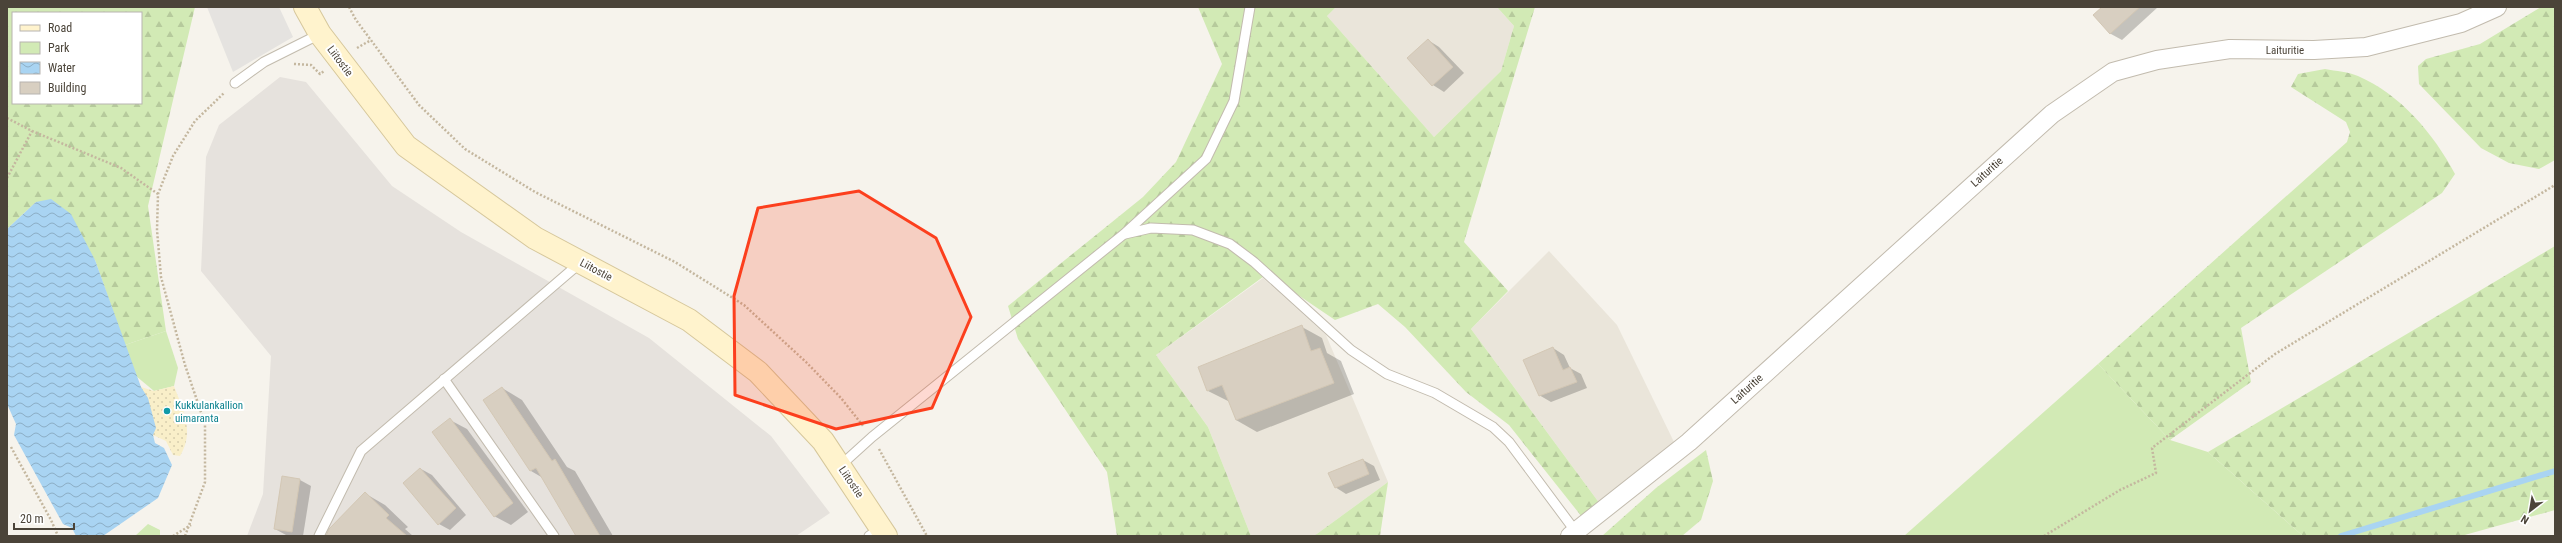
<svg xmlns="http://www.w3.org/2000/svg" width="2562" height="543" font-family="'Roboto Condensed',sans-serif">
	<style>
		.residential { fill: #eae5da }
		.industrial { fill: #e6e2dd }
		.green { fill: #d2eab5 }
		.forest { fill: url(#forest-firs); fill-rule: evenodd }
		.sand { fill: url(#sand-dots) }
		.parking { fill: #e5e3e0 }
		.water { fill: url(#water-waves) }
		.shadow { fill: #0003 }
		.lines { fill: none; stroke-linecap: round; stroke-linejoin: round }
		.stream { stroke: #a9d4f2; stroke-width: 6 }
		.building { fill: #d8cfc1; stroke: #d3c7b4 }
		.lane-casing { stroke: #c2bbae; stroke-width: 11 }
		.street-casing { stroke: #c2bbae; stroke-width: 20 }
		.secondary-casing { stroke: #d6c79b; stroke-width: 24 }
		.path { stroke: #c4b79f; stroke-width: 2.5; stroke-dasharray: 2 2; stroke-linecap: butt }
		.lane { stroke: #fff; stroke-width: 9 }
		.street { stroke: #fff; stroke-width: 18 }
		.secondary { stroke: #fff3cd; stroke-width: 22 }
		.marked { fill: #fc3f1d; fill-opacity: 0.2; stroke: #fc3f1d; stroke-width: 3; stroke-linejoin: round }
		.culture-dot { fill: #0f9aa8; stroke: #fff; stroke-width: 1.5 }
		.labels { text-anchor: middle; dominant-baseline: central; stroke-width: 4; stroke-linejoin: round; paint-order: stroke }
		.street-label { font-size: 11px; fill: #4b4439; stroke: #fff }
		.culture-label { font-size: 11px; fill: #0d838f; stroke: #fff; text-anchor: start }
	</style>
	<defs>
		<pattern id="forest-firs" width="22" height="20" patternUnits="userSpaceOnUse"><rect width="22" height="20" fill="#d2eab5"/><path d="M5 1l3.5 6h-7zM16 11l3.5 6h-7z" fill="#b6ca9c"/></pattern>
		<pattern id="sand-dots" width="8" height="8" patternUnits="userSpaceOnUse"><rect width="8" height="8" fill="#f9efc9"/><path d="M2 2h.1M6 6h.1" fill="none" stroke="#d7cead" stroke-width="1.8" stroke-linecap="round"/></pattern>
		<pattern id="water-waves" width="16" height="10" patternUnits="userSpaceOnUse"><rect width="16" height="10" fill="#a9d4f2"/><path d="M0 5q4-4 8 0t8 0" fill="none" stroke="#8caec5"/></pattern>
	</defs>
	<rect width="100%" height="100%" fill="#f6f3ec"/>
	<!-- residential -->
	<g class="residential">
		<path d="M1336,7H1497L1514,26L1501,71L1434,137L1327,16Z"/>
		<path d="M1549,251L1617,325L1675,444L1600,504L1471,329Z"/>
		<path d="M1263,278L1326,335L1388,482L1314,536H1251L1208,427L1156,355Z"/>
	</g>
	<!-- industrial -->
	<path class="industrial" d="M280,77L306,82L392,186L461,232L649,338L771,436L830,513L796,536H247L263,494L271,356L201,271L206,157L219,125Z"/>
	<!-- green -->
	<g class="green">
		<path d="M166,331L178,368L174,386L154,391L136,376L125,345Z"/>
		<path d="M2098,364L2170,440L2208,452L2303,536H1904Z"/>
		<path d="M148,524L160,530V536H135Z"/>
	</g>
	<!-- forest -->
	<g class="forest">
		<path d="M7,7H195L148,206L166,331L125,345L95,260L36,202L7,229ZM13,13H141V103H13Z"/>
		<path d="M1198,7H1336L1327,16L1434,137L1501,71L1514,26L1497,7H1535L1464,242L1508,291L1471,329L1600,504L1582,517L1509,425L1466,392L1405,327L1378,304L1335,320L1267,274L1156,355L1208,427L1251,536H1117L1107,472L1018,339L1008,306L1143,197L1176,162L1222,64Z"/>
		<path d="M2541,7H2555V160L2539,169L2509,163L2481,148L2419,84L2418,66L2426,59L2480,44Z"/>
		<path d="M2325,69C2336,71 2349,72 2358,76C2400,94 2434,134 2455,174L2442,193L2241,328L2251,382L2170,440L2098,364L2347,142L2350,132L2346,122L2291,87L2298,74Z"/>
		<path d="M2555,246V510L2461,536H2303L2208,452Z"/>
		<path d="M1706,450L1713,481L1701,520L1682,536H1602L1656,488Z"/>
		<path d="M1388,482L1380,536H1314Z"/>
	</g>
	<!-- sand -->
	<path class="sand" d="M174,386C183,410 195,432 180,456L173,455L166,441L153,435L141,387L154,391Z"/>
	<!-- parking -->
	<path class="parking" d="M207,7H279L293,37L233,72Z"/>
	<!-- water -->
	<path class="water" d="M51,199L71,214L95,260L141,387L148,398L156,428L153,435L155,443L164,448L172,465L158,498L103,536H76L72,528L63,524L14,435L16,424L7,404V229L36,202Z"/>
	<!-- shadow -->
	<g class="shadow">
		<path d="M2103,7H2158L2122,40L2111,34L2094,15Z"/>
		<path d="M1428,40L1439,47L1464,73L1444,92L1433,85Z"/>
		<path d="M1302,327L1322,338L1327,353L1341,361L1354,394L1257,432L1236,420L1230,402L1208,391Z"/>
		<path d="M1553,348L1564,355L1570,368L1581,374L1587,388L1551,402L1539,395Z"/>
		<path d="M502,388L522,400L567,467L575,471L613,536H577L543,478L531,471L484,400Z"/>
		<path d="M450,420L467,429L528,512L511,525L494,516Z"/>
		<path d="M1363,460L1374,466L1380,480L1346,494L1335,487Z"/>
		<path d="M421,469L432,475L466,515L450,530L439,524Z"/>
		<path d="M300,480L311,486L303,536L286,535L275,529Z"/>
		<path d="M366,494L385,505L408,527L405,529L413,536H334Z"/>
	</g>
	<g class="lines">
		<!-- stream -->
		<path class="stream" d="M2341,536L2555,471"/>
	</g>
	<!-- building -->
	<g class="building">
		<path d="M2102,7H2140L2110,34L2093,15Z"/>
		<path d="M1428,39L1453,67L1432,86L1407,58Z"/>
		<path d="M1302,325L1311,351L1320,348L1334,383L1236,420L1222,385L1207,391L1198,367Z"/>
		<path d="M1553,347L1563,370L1570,367L1577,382L1539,396L1523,360Z"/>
		<path d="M502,387L552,461L555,459L600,536H576L536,468L530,471L483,400Z"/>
		<path d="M450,418L513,503L494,517L432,432Z"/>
		<path d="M1363,459L1369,474L1335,488L1328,473Z"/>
		<path d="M420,468L456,508L438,525L403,483Z"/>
		<path d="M282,476L300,479L292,532L274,529Z"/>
		<path d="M365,492L389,515L386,518L407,536H326L329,529Z"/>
	</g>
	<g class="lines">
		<defs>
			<g id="lane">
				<path d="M235,83L264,62L320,34"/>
				<path d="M1125,234L1151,228L1193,230L1230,244L1254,262L1351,350L1387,374L1435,393L1493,427L1509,442L1576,532"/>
				<path d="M444,379L554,536"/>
				<path d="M840,466L872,437L1124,234L1206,159L1234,101L1250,7"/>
				<path d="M319,536L361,451L580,263"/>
				<path d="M869,536L881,528"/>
			</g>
			<path id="street" d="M1570,536L1689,442L2052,114L2113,72L2157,60L2230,49L2314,50L2366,47L2461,23L2497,7"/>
			<path id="secondary" d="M305,7L320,34L406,146L535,238L689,320L758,372L823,441L886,536"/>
		</defs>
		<!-- lane casing -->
		<use href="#lane" class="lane-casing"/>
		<!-- street casing -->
		<use href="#street" class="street-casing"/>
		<!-- secondary casing -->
		<use href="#secondary" class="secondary-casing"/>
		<!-- path -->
		<g class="path">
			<path d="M349,7L356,20L419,105L465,149L535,192L675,262L744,305L806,362L841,398L864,427"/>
			<path d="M357,48L371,40"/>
			<path d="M294,64L311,65L320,74L324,71"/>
			<path d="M7,118L32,131L121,168L158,194"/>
			<path d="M7,178L32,131"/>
			<path d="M11,447L51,520L58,536"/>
			<path d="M879,449L927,536"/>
			<path d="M173,536L191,525"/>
			<path d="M185,536L205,482V424L185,365L161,277L157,230L158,194L173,156L195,121L224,93"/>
			<path d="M2044,536L2120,490L2156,473L2152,448L2275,354L2555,185"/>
		</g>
		<!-- lane -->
		<use href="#lane" class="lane"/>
		<!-- street -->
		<use href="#street" class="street"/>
		<!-- secondary -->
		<use href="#secondary" class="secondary"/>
	</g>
	<!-- marked area -->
	<path class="marked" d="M859,191L936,238L971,317L932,408L836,429L735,395L734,296L758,208Z"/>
	<!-- markers -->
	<circle class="culture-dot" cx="167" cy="411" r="4"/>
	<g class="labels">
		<!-- street labels -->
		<g class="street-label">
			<text x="2285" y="50">Laituritie</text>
			<text transform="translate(340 61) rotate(53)">Liitostie</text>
			<text transform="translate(1987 172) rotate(-42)">Laituritie</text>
			<text transform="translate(596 270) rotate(28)">Liitostie</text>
			<text transform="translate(1747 389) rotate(-42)">Laituritie</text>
			<text transform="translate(851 482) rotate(56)">Liitostie</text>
		</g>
		<!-- culture labels -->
		<g class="culture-label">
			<text x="175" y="405">Kukkulankallion<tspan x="175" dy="13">uimaranta</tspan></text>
		</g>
	</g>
	<!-- border -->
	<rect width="2562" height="543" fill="none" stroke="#4b4439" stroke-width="16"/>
	<!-- legend -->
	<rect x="12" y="12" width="130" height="92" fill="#ffffff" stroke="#b7b4b0"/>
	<rect x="20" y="25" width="20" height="6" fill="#fff3cd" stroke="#b7b4b0"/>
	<text x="48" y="32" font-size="12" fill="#4b4439">Road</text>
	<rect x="20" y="42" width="20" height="12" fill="#d2eab5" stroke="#b7b4b0"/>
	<text x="48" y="52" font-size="12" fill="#4b4439">Park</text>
	<rect x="20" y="62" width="20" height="12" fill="url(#water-waves)" stroke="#b7b4b0"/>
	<text x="48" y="72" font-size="12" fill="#4b4439">Water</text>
	<rect x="20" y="82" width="20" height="12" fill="#d8cfc1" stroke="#b7b4b0"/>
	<text x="48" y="92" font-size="12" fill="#4b4439">Building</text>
	<!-- north arrow -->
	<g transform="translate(2530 511) rotate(211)" stroke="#ffffff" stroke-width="3" paint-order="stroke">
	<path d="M0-3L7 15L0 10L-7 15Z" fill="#4b4439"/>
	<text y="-6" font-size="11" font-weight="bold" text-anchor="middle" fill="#4b4439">N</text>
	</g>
	<!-- scale -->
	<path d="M14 523v6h60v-6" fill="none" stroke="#4b4439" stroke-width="2"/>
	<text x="20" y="523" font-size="12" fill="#4b4439" stroke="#ffffff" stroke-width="3" paint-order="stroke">20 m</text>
</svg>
